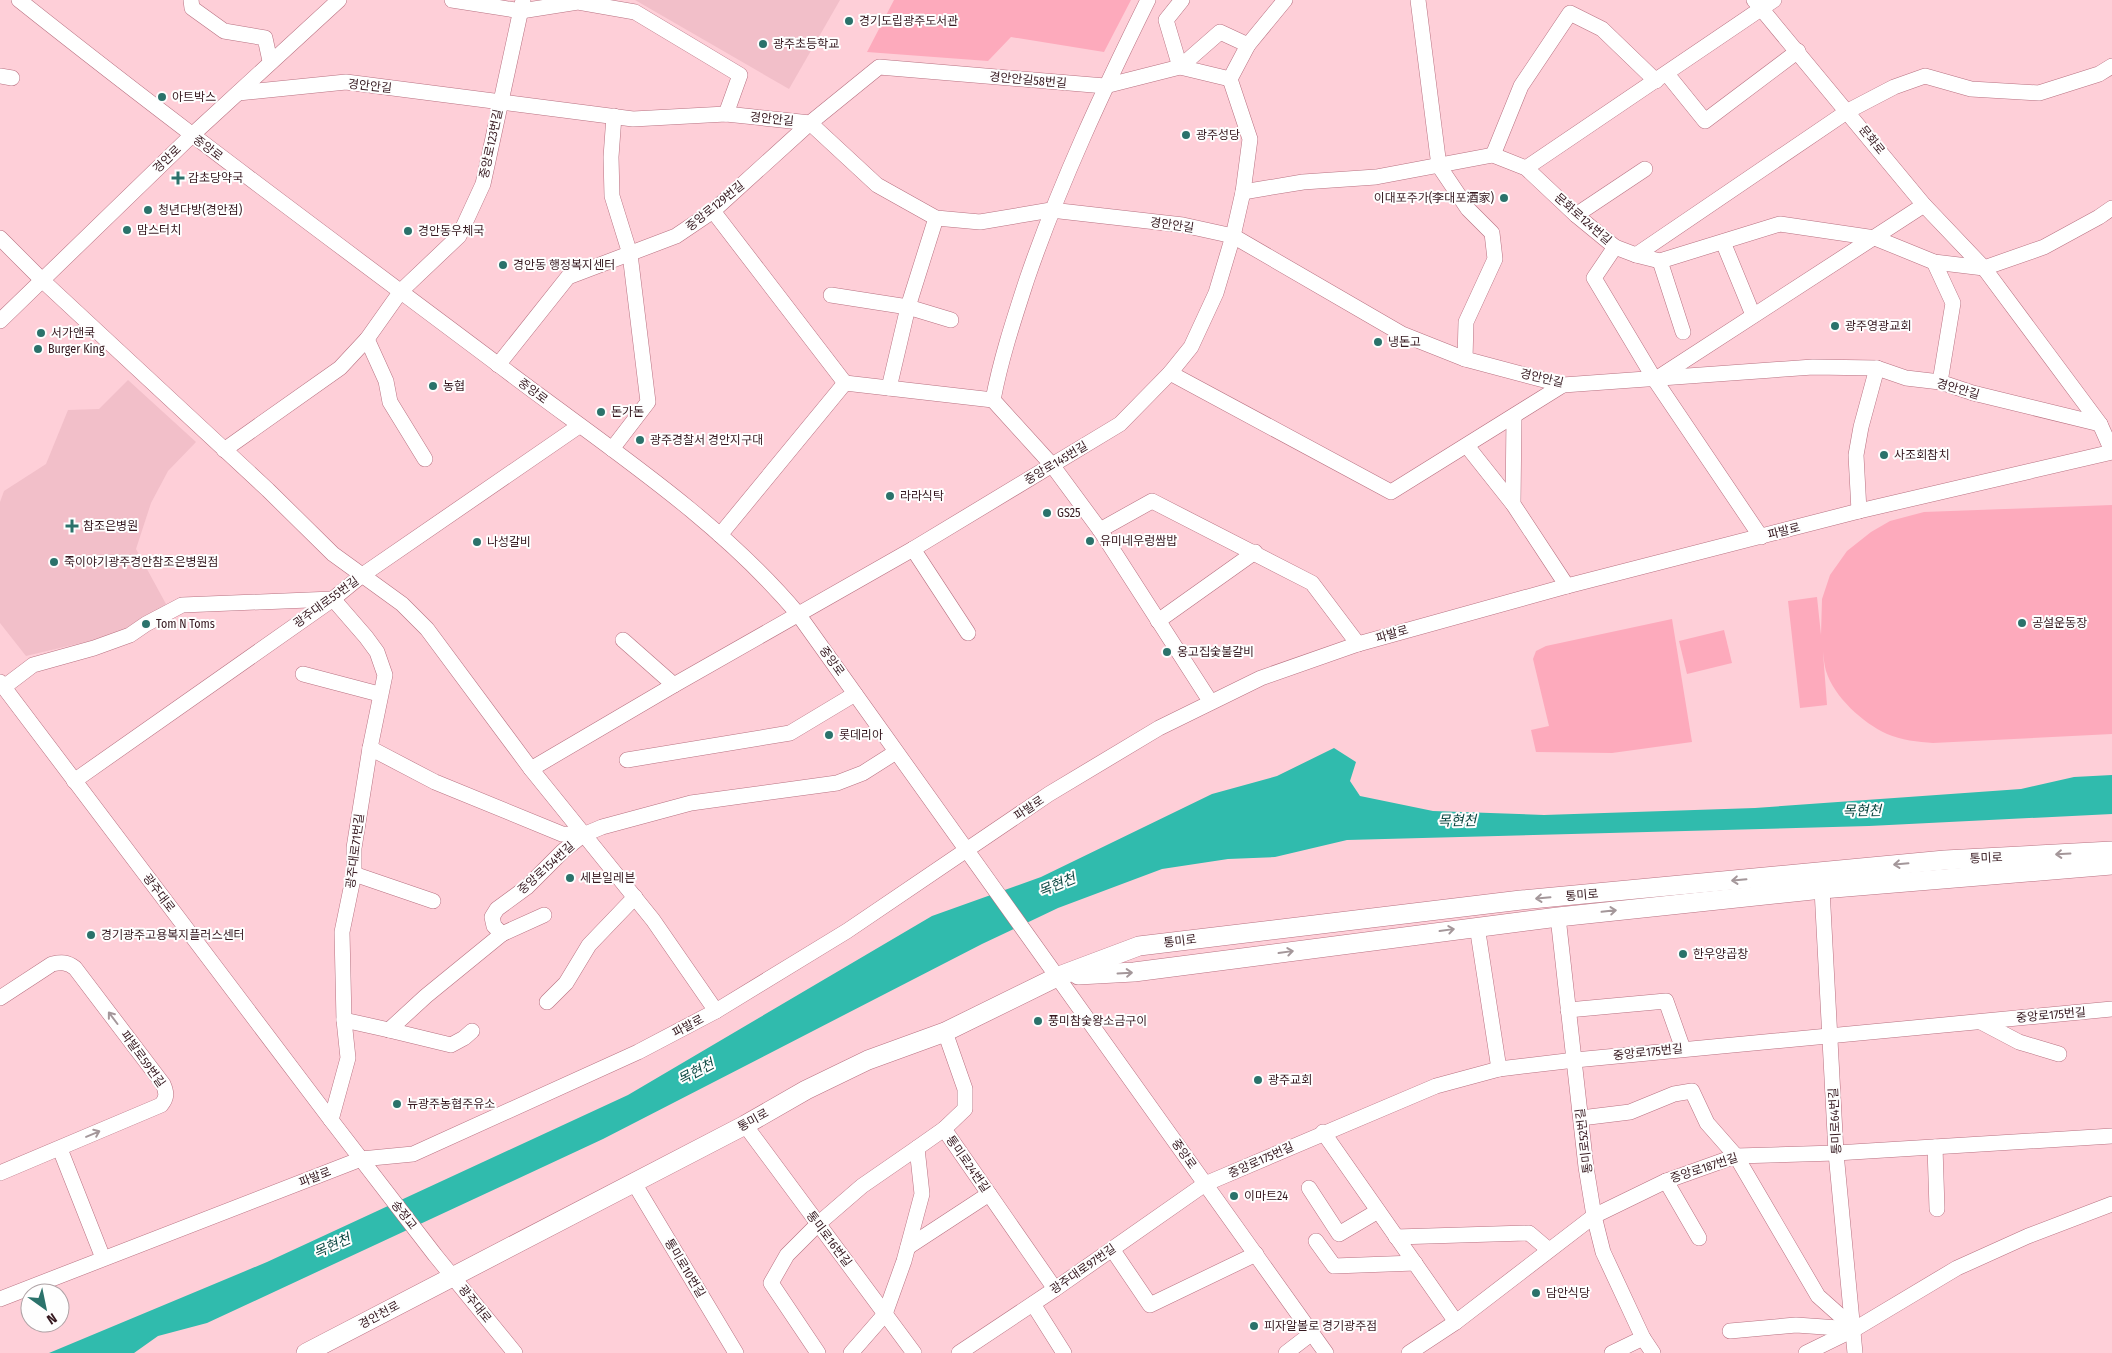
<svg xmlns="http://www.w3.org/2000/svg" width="2112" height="1353" font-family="'Fira Sans Condensed','Noto Sans KR',sans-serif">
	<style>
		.built { fill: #f2bfc9 }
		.green { fill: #fdaabc }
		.water { fill: #30bbad }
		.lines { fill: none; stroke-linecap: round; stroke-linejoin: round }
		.minor-casing { stroke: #b87181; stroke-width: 16 }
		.major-casing { stroke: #b87181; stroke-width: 20 }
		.minor { stroke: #fff; stroke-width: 15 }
		.major { stroke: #fff; stroke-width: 19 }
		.oneway { stroke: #a4979a }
		.poi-dot { fill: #2b726b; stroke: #fefefe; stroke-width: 2 }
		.labels { text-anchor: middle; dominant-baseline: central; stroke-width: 4; stroke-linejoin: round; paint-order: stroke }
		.poi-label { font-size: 12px; fill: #35181f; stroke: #fefefe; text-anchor: start }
		.street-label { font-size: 12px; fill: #35181f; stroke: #fefefe }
		.water-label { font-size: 14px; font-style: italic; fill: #0a4640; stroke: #fefefe }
	</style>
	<rect width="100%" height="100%" fill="#fecfd8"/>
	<!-- built -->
	<g class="built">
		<path d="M635,0H840L789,89Z"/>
		<path d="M128,380L196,442L168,471L151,503L136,549L166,604L146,624L128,632L26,656L0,623V502L4,491L46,464L68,410L99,409Z"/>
	</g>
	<!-- green -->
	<g class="green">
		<path d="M894,0H1131L1104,52L1011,37L988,61L867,52Z"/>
		<path d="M2112,505V734L1933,743C1918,742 1901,740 1887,734C1863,723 1834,697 1826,671C1824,665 1824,658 1823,652L1827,705L1800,708L1788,601L1817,597L1821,635L1822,599L1830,575L1847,551L1871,532L1890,521L1924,512Z"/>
		<path d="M1672,619L1692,742L1612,753L1536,752L1531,730L1549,726L1533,659L1536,651L1546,646Z"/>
		<path d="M1724,630L1732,663L1687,674L1679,641Z"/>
	</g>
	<!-- water -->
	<path class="water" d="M1334,748L1356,762L1350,781L1360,796L1433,811L1544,815L1755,808L2021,789L2074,777L2112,775V814L1869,826L1347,840L1275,857L1228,859L1162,869L1058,908L982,944L603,1139L207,1323L158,1336L134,1353H49L267,1262L628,1095L932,916L1041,877L1212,794L1277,776Z"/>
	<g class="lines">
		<defs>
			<g id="minor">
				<path d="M19,0C181,129 347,251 512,375C610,449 718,519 798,614L1326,1353"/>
				<path d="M191,0L192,8L224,31L265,38L270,61"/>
				<path d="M452,0L521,11L578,2L635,12L740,75L726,114"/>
				<path d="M1148,0C1103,91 1060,183 1027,279C1014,319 1001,358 993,400L1052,465L1100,530L1210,701"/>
				<path d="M1182,0L1166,20L1180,67L1230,79"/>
				<path d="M1418,0L1439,166L1468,209L1492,233L1495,259L1466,322L1465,359"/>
				<path d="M1754,0L1924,205L1984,268L2100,424L2112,451"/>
				<path d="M1667,74L1705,121L1798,51"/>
				<path d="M0,76L12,78"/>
				<path d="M238,93L346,82L633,119L726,114L810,123L877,185L936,218L980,222L1051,210L1183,225L1233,236L1402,334L1465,359L1563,385L1813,367L1877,368L1906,378L1940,382L1973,393L2100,424"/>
				<path d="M1493,155L1521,86L1570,13L1602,29L1656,81"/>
				<path d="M1526,168L1774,0"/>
				<path d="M1243,192L1303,182L1376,177L1493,155L1526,168L1576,215L1615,247L1636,255L1660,261L1780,224L1875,238L1934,262L1984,268L2044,247L2099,217L2112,208"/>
				<path d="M713,211L845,383"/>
				<path d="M1576,215L1645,169"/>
				<path d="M0,238L43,281L268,490L333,554L402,604L427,629L531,769L653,920L716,1011"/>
				<path d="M1723,242L1753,315"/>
				<path d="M1615,247L1594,278L1655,380L1761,537"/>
				<path d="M1636,255L1848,111L1894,87L1925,76L1971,89L2039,93L2099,74L2112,66"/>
				<path d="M1660,261L1683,332"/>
				<path d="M1934,262L1953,303L1940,382"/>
				<path d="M831,295L908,307L951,320"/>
				<path d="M0,321L191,136L339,0"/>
				<path d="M367,339L386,381L390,402L425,459"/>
				<path d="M498,365L568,277L676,236L713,211L810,123L879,67L1105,86L1180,67L1220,32L1248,45"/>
				<path d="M1170,373L1391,492L1563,385"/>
				<path d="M1659,377L1924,205"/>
				<path d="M889,388L908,307L936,218"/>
				<path d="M1514,416L1513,504L1567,586"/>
				<path d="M1467,446L1513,504"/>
				<path d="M612,449L648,402L630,254L612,196L611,157L614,116"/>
				<path d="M224,450L340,368L367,339L401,291L459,236L483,184L523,0"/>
				<path d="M1859,511L1856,455L1861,427L1877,368"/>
				<path d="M1100,530L1152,501L1312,583L1358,644"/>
				<path d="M720,535L845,383L993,400"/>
				<path d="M913,549L968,633"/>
				<path d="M1158,621L1255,552"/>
				<path d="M623,640L674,685"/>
				<path d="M303,674L379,694"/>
				<path d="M0,682L331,1120L435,1255L515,1353"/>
				<path d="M4,687L33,665L94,648L130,635L146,624L182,605L333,599L366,637L377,652L385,675L370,748L354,848V874L342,932L344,1020L348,1058L331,1120"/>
				<path d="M370,748L435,782L562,834L583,835"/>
				<path d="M627,760L790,733L855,694"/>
				<path d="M531,769L674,685L913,549L1120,424L1170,373L1191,347L1216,293L1233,236L1243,192L1250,139L1230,79L1248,45L1285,0"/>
				<path d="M74,781L333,599L361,576L579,426"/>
				<path d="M354,874L433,901"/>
				<path d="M1822,889L1836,1153L1855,1353"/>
				<path d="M1558,917L1586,1167L1594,1216L1603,1252L1643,1338L1653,1353"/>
				<path d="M1477,926L1499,1069"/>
				<path d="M502,934L544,915"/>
				<path d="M0,998L52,964C62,962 67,962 75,968L163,1084C167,1093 167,1098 161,1105L0,1173"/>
				<path d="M547,1002L566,983L589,945L635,897"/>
				<path d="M1568,1010L1666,1001L1683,1049"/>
				<path d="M344,1020L389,1030L426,996L502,934L494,926L492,917L497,909L527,887L563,851L583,835L602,827L691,803L837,783L863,773L896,752"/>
				<path d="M1981,1022L2019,1042L2059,1054"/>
				<path d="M389,1030L451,1045L464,1038L472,1031"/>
				<path d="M945,1032L965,1089V1109L944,1129L1055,1289"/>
				<path d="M1581,1118L1630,1112L1674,1094L1692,1091L1707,1123L1736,1156L1818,1296L1855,1329"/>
				<path d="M745,1125L914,1353"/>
				<path d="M1323,1132L1456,1322"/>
				<path d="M1935,1147L1937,1209"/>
				<path d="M60,1149L103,1258"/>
				<path d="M1666,1181L1699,1238"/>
				<path d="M634,1183L736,1353"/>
				<path d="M1309,1188L1339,1234L1378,1211"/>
				<path d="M1396,1237L1529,1233L1549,1250"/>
				<path d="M1316,1241L1334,1266L1415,1263"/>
				<path d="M908,1247L989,1194"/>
				<path d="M1112,1249L1150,1305L1256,1254"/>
				<path d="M0,1299L361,1159L413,1154L638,1052L716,1011L847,931L1049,794L1159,728L1261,678L1358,644L1567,586L1859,511L2112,452"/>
				<path d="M1033,1304L1064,1353"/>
				<path d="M1730,1331L1796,1325L1853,1329"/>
				<path d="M818,1353L771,1283L787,1255L818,1224L862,1186L917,1148"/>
				<path d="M851,1353L885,1314L904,1261L922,1194L917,1148L944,1129"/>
				<path d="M959,1353L1055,1289L1205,1184L1436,1086L1499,1069L1575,1060L2112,1009"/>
				<path d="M1286,1353L1312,1333"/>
				<path d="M1409,1353L1456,1322L1594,1216L1666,1181L1736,1156L1836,1153L2112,1136"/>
				<path d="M1612,1353L1643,1338"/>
				<path d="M1806,1353L1855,1329L1957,1268L2028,1236L2112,1204"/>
			</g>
			<g id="major">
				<path d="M1078,975L1134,972L1558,917L1822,889L2112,865"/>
				<path d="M306,1353L745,1125L806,1090L868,1060L945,1032L1059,976L1139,946L1521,900L1945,860L2112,851"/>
			</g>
		</defs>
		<!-- minor casing -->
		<use href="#minor" class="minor-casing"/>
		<!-- major casing -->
		<use href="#major" class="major-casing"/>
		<!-- minor -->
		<use href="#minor" class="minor"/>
		<!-- major -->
		<use href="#major" class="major"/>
	</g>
	<!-- one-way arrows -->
	<defs><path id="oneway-shaft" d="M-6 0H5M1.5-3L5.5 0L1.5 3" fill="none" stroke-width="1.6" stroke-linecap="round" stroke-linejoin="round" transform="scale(1.25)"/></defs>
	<g class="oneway">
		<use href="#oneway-shaft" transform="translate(2063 854) rotate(177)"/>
		<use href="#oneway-shaft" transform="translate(1901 864) rotate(175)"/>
		<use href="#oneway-shaft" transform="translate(1739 880) rotate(175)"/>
		<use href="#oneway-shaft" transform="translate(1543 898) rotate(175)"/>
		<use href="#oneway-shaft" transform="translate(1609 911) rotate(-6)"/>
		<use href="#oneway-shaft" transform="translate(1447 930) rotate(-8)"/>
		<use href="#oneway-shaft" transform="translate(1286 952) rotate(-8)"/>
		<use href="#oneway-shaft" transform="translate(1125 973) rotate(-3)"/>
		<use href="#oneway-shaft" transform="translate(113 1018) rotate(-127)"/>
		<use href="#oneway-shaft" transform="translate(93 1134) rotate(-23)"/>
	</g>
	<!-- markers -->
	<g class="poi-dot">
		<circle cx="849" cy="21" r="5"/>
		<circle cx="763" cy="44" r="5"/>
		<circle cx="162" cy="97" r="5"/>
		<circle cx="1186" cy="135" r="5"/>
		<path d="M175.5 170.5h5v5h5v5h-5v5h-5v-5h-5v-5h5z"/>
		<circle cx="1504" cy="198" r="5"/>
		<circle cx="148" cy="210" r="5"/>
		<circle cx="127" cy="230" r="5"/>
		<circle cx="408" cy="231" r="5"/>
		<circle cx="503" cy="265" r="5"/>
		<circle cx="1835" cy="326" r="5"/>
		<circle cx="41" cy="333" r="5"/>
		<circle cx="1378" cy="342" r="5"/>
		<circle cx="38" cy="349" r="5"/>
		<circle cx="433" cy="386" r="5"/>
		<circle cx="601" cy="412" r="5"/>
		<circle cx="640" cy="440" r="5"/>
		<circle cx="1884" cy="455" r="5"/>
		<circle cx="890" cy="496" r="5"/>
		<circle cx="1047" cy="513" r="5"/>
		<path d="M69.5 518.5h5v5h5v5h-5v5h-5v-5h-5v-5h5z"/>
		<circle cx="1090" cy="541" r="5"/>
		<circle cx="477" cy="542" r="5"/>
		<circle cx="54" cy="562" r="5"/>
		<circle cx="2022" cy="623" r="5"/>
		<circle cx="146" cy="624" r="5"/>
		<circle cx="1167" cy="652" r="5"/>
		<circle cx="829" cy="735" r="5"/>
		<circle cx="570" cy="878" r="5"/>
		<circle cx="91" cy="935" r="5"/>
		<circle cx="1683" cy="954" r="5"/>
		<circle cx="1038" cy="1021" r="5"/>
		<circle cx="1258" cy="1080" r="5"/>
		<circle cx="397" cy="1104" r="5"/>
		<circle cx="1234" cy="1196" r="5"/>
		<circle cx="1536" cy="1293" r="5"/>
		<circle cx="1254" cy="1326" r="5"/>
	</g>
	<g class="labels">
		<!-- poi labels -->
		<g class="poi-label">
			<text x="859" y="21">경기도립광주도서관</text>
			<text x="773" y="44">광주초등학교</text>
			<text x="172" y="97">아트박스</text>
			<text x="1196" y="135">광주성당</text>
			<text x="188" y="178">감초당약국</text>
			<text x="1494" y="198" text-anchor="end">이대포주가(李대포酒家)</text>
			<text x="158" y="210">청년다방(경안점)</text>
			<text x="137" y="230">맘스터치</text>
			<text x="418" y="231">경안동우체국</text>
			<text x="513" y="265">경안동 행정복지센터</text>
			<text x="1845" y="326">광주영광교회</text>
			<text x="51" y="333">서가앤쿡</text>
			<text x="1388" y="342">냉돈고</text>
			<text x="48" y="349">Burger King</text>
			<text x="443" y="386">농협</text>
			<text x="611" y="412">돈가돈</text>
			<text x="650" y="440">광주경찰서 경안지구대</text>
			<text x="1894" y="455">사조회참치</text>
			<text x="900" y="496">라라식탁</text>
			<text x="1057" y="513">GS25</text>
			<text x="83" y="526">참조은병원</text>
			<text x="1100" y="541">유미네우렁쌈밥</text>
			<text x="487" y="542">나성갈비</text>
			<text x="64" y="562">죽이야기광주경안참조은병원점</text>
			<text x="2032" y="623">공설운동장</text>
			<text x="156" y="624">Tom N Toms</text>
			<text x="1177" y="652">옹고집숯불갈비</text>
			<text x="839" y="735">롯데리아</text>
			<text x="580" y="878">세븐일레븐</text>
			<text x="101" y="935">경기광주고용복지플러스센터</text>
			<text x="1693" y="954">한우양곱창</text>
			<text x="1048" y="1021">풍미참숯왕소금구이</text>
			<text x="1268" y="1080">광주교회</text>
			<text x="407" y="1104">뉴광주농협주유소</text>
			<text x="1244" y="1196">이마트24</text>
			<text x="1546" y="1293">담안식당</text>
			<text x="1264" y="1326">피자알볼로 경기광주점</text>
		</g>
		<!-- street labels -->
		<g class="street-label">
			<text transform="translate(1028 80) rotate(5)">경안안길58번길</text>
			<text transform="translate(370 86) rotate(6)">경안안길</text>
			<text transform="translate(772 119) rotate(6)">경안안길</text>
			<text transform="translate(1872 140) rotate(51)">문화로</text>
			<text transform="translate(491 144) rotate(-78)">중앙로123번길</text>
			<text transform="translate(208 148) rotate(37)">중앙로</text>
			<text transform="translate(167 159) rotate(-44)">경안로</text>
			<text transform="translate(715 206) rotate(-39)">중앙로129번길</text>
			<text transform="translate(1583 219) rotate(41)">문화로124번길</text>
			<text transform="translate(1172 225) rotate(8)">경안안길</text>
			<text transform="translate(1542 378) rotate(13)">경안안길</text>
			<text transform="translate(1958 389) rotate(16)">경안안길</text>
			<text transform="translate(533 391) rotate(37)">중앙로</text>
			<text transform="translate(1056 463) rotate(-31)">중앙로145번길</text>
			<text transform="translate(1784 531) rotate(-14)">파발로</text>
			<text transform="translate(326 602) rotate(-36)">광주대로55번길</text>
			<text transform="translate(1392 634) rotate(-16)">파발로</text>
			<text transform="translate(832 661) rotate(54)">중앙로</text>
			<text transform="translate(1029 808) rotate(-34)">파발로</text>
			<text transform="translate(355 851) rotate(-83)">광주대로71번길</text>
			<text transform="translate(1986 858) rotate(-3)">통미로</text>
			<text transform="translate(546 868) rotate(-42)">중앙로154번길</text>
			<text transform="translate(159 893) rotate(53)">광주대로</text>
			<text transform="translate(1582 895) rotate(-5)">통미로</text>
			<text transform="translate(1180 941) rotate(-7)">통미로</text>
			<text transform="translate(2051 1015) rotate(-5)">중앙로175번길</text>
			<text transform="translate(688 1026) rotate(-28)">파발로</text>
			<text transform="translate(1648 1052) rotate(-6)">중앙로175번길</text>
			<text transform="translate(143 1059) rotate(54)">파발로59번길</text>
			<text transform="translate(753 1120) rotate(-29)">통미로</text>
			<text transform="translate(1835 1121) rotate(-93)">통미로64번길</text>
			<text transform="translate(1584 1141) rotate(-97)">통미로52번길</text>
			<text transform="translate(1184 1154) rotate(55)">중앙로</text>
			<text transform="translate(1261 1160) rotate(-24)">중앙로175번길</text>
			<text transform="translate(968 1164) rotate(55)">통미로24번길</text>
			<text transform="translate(1704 1168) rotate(-18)">중앙로187번길</text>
			<text transform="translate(315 1177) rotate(-21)">파발로</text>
			<text transform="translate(404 1215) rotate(52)">송정교</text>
			<text transform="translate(829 1239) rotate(53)">통미로16번길</text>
			<text transform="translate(685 1268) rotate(59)">통미로10번길</text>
			<text transform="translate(1083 1269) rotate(-35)">광주대로97번길</text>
			<text transform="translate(475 1304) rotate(51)">광주대로</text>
			<text transform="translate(379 1315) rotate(-28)">경안천로</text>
		</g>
		<!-- water labels -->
		<g class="water-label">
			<text transform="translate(1862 811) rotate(-1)">목현천</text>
			<text transform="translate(1457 821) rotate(-1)">목현천</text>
			<text transform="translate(1057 885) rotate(-22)">목현천</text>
			<text transform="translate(696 1072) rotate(-28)">목현천</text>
			<text transform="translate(332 1246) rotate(-24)">목현천</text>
		</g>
	</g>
	<!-- north arrow -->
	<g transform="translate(45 1308) rotate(147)"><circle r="24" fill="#fefefe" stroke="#aea2a5"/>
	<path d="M0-4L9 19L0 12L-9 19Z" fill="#2b726b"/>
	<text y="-8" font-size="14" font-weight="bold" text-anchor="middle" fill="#35181f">N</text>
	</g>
</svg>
